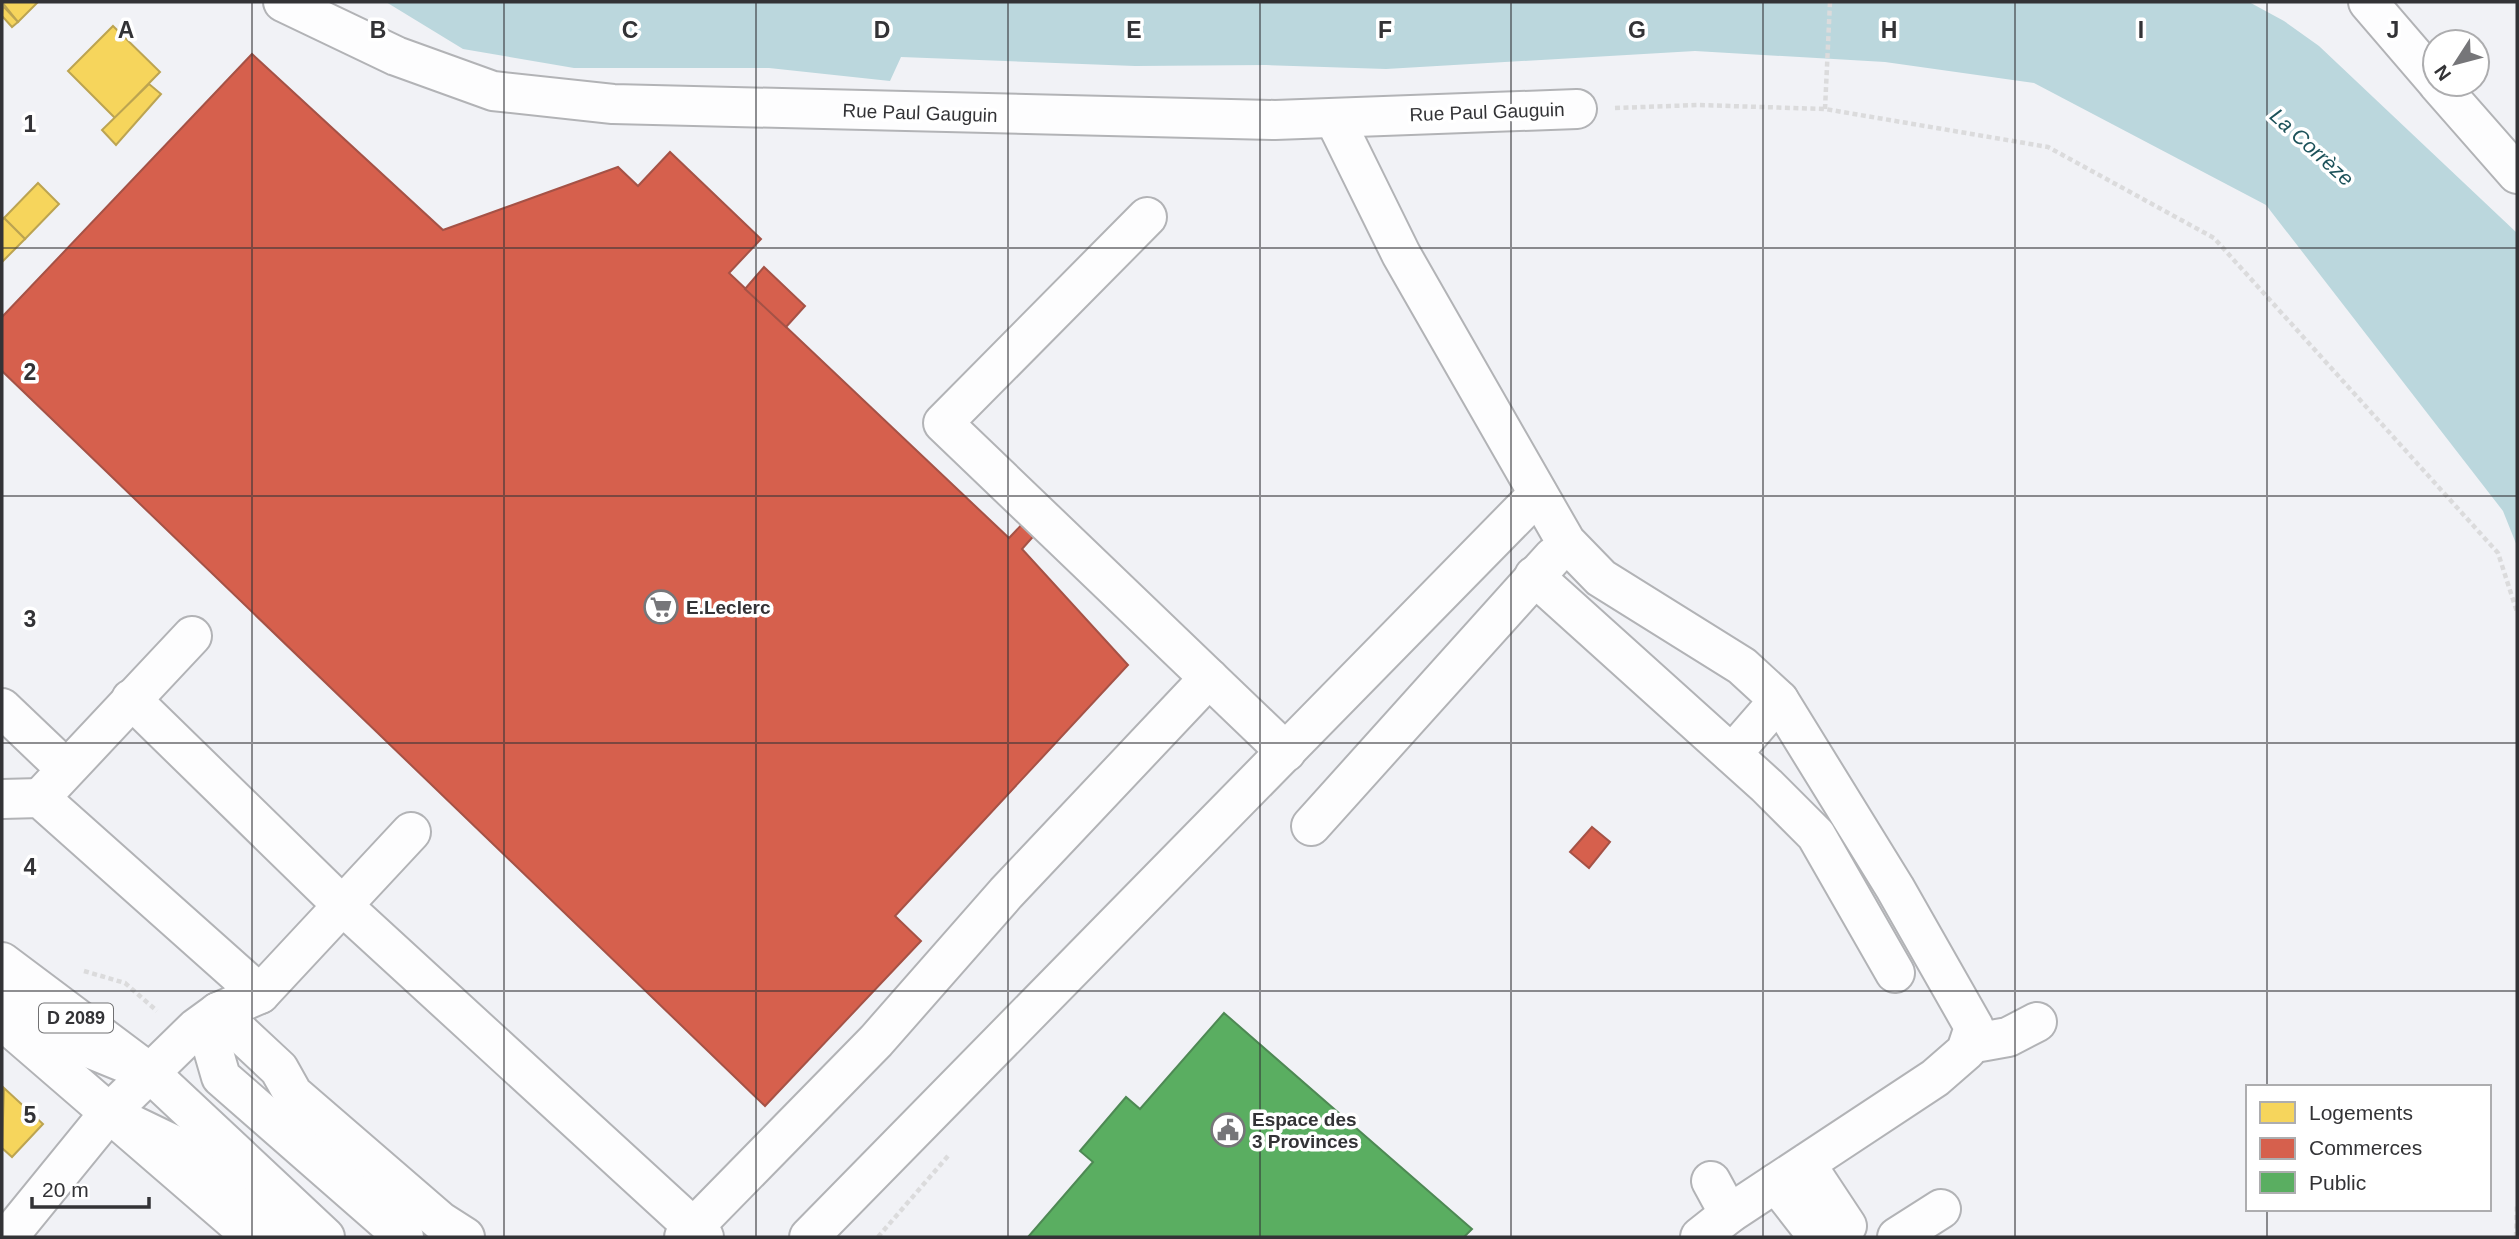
<svg xmlns="http://www.w3.org/2000/svg" width="2519" height="1239" font-family="Arial,sans-serif">
	<style>
		.water { fill: #bbd7dd }
		.homes { fill: #f6d55c; stroke: #bca451; stroke-width: 2 }
		.shops { fill: #d6604d; stroke: #a55246; stroke-width: 2 }
		.public { fill: #5aae61; stroke: #4e8954; stroke-width: 2 }
		.lines { fill: none; stroke-linecap: round; stroke-linejoin: round }
		.minor-casing { stroke: #b2b3b6; stroke-width: 42 }
		.major-casing { stroke: #b2b3b6; stroke-width: 42 }
		.path { stroke: #dbdbdc; stroke-width: 4.5; stroke-dasharray: 5 3.5; stroke-linecap: butt }
		.minor { stroke: #fdfdfe; stroke-width: 38 }
		.major { stroke: #fdfdfe; stroke-width: 38 }
		.grid { fill: none; stroke: #333336; stroke-width: 2; stroke-opacity: 0.55 }
		.labels { text-anchor: middle; dominant-baseline: central; stroke-width: 7; stroke-linejoin: round; paint-order: stroke }
		.shield { fill: #fff; stroke: #707072; stroke-width: 2 }
		.shield-label { font-size: 18px; font-weight: bold; fill: #333336 }
		.street-label { font-size: 19px; fill: #333336; stroke: #fff }
		.poi-label { font-size: 19px; font-weight: bold; fill: #333336; stroke: #fff; text-anchor: start }
		.water-label { font-size: 21px; font-style: italic; fill: #1c525a; stroke: #fff }
		.grid-label { font-size: 23px; text-anchor: middle; font-weight: bold; fill: #333336; stroke: #fff; stroke-width: 7; stroke-linejoin: round; paint-order: stroke }
	</style>
	<rect width="100%" height="100%" fill="#f1f2f6"/>
	<!-- water -->
	<path class="water" d="M386,2H2249L2284,21L2319,46L2517,233V546L2503,511L2266,205L2034,83L1885,62L1695,51L1386,69L1266,65L1135,66L901,57L890,81L769,68H574L463,49Z"/>
	<!-- homes -->
	<g class="homes">
		<path d="M2,2H38L18,22Z"/>
		<path d="M3,6L18,22L12,27L2,16Z"/>
		<path d="M113,26L160,72L115,118L68,71Z"/>
		<path d="M149,84L161,94L116,145L102,130Z"/>
		<path d="M38,183L59,204L25,239L4,218Z"/>
		<path d="M4,218L25,239L2,262V220Z"/>
		<path d="M4,1088L43,1124L12,1157L2,1148Z"/>
	</g>
	<!-- shops -->
	<g class="shops">
		<path d="M252,54L443,230L618,167L638,186L670,152L761,239L729,273L1009,538L1026,520L1038,531L1022,549L1128,665L895,916L921,941L765,1106L2,371V317Z"/>
		<path d="M764,267L805,306L786,327L745,289Z"/>
		<path d="M1592,827L1610,842L1589,868L1570,852Z"/>
	</g>
	<!-- public -->
	<path class="public" d="M1224,1013L1472,1229L1464,1237H1028L1093,1162L1080,1151L1126,1097L1140,1109Z"/>
	<g class="lines">
		<defs>
			<g id="minor">
				<path d="M283,2L396,56L493,91L613,104L1275,120L1577,109"/>
				<path d="M2368,2L2435,80"/>
				<path d="M2438,84L2517,174"/>
				<path d="M1334,118L1401,254L1566,542L1601,578L1742,666L1779,700L1895,888L1974,1027L1966,1051L1935,1078L1729,1214"/>
				<path d="M1147,217L943,423L1286,752"/>
				<path d="M1534,576L1767,786L1816,835L1895,973"/>
				<path d="M131,699L343,906L704,1237"/>
				<path d="M2,708L66,769"/>
				<path d="M1732,754L1779,700"/>
				<path d="M40,798L192,636"/>
				<path d="M2,799L40,798L260,994"/>
				<path d="M1311,826L1553,557"/>
				<path d="M2,986L71,1041L130,1065"/>
				<path d="M218,1012L279,1069L293,1094L440,1221L465,1237"/>
				<path d="M218,1012L212,1046L221,1077L404,1237"/>
				<path d="M1969,1044L2008,1037L2037,1022"/>
				<path d="M133,1125L189,1152L286,1237"/>
				<path d="M1806,1164L1847,1226"/>
				<path d="M1776,1183L1818,1237"/>
				<path d="M8,1237L109,1113L196,1028L218,1012L260,994L411,832"/>
				<path d="M684,1237L876,1041L1006,893L1209,678"/>
				<path d="M809,1237L1538,494"/>
				<path d="M1700,1237L1729,1214L1711,1181"/>
				<path d="M1897,1237L1941,1209"/>
			</g>
			<g id="major">
				<path d="M2,962L150,1073L325,1237"/>
				<path d="M2,1020L253,1237"/>
			</g>
		</defs>
		<!-- minor casing -->
		<use href="#minor" class="minor-casing"/>
		<!-- major casing -->
		<use href="#major" class="major-casing"/>
		<!-- path -->
		<g class="path">
			<path d="M1615,108L1698,105L1825,109L2048,147L2214,238L2498,553L2517,612"/>
			<path d="M1825,109L1830,2"/>
			<path d="M84,971L125,983L157,1011"/>
			<path d="M878,1237L948,1156"/>
			<path d="M2516,1237L2517,1203"/>
		</g>
		<!-- minor -->
		<use href="#minor" class="minor"/>
		<!-- major -->
		<use href="#major" class="major"/>
	</g>
	<!-- grid -->
	<path class="grid" d="M252,2V1237M504,2V1237M756,2V1237M1008,2V1237M1260,2V1237M1511,2V1237M1763,2V1237M2015,2V1237M2267,2V1087M2,248H2517M2,496H2517M2,743H2517M2,991H2517M2267,1209V1237"/>
	<!-- icons -->
	<defs>
		<symbol id="supermarket-ring" viewBox="-11 -11 22 22"><circle r="9.5" fill="#fff" stroke="#767679" stroke-width="1.5"/><path d="M-6-5.5h2.5l.6 2H6L4.5 2H-2.5L-4.4-4H-6ZM-1.5 3.2a1.3 1.3 0 1 0 .1 0ZM3 3.2a1.3 1.3 0 1 0 .1 0Z" fill="#767679"/></symbol>
		<symbol id="civic-ring" viewBox="-11 -11 22 22"><circle r="9.5" fill="#fff" stroke="#767679" stroke-width="1.5"/><path d="M-.6-6.5H3V-4.5H.6V-3L4-1V1h2V6H-6V1h2V-1L-.6-3ZM-1.2 2.5V6h2.4V2.5Z" fill="#767679"/></symbol>
	</defs>
	<g fill-rule="evenodd">
		<use href="#supermarket-ring" x="642" y="588" width="38" height="38"/>
		<use href="#civic-ring" x="1209" y="1111" width="38" height="38"/>
	</g>
	<g class="labels">
		<!-- shield labels -->
		<rect class="shield" x="39" y="1003.5" width="74" height="29" rx="5"/>
		<g class="shield-label">
			<text x="76" y="1018">D 2089</text>
		</g>
		<!-- street labels -->
		<g class="street-label">
			<text transform="translate(1487 112) rotate(-2)">Rue Paul Gauguin</text>
			<text transform="translate(920 113) rotate(2)">Rue Paul Gauguin</text>
		</g>
		<!-- poi labels -->
		<g class="poi-label">
			<text x="686" y="607">E.Leclerc</text>
			<text x="1252" y="1119">Espace des<tspan x="1252" dy="22">3 Provinces</tspan></text>
		</g>
		<!-- water labels -->
		<g class="water-label">
			<text transform="translate(2312 147) rotate(42)">La Corrèze</text>
		</g>
	</g>
	<g class="grid-label">
		<text x="126" y="38">A</text>
		<text x="378" y="38">B</text>
		<text x="630" y="38">C</text>
		<text x="882" y="38">D</text>
		<text x="1134" y="38">E</text>
		<text x="1385" y="38">F</text>
		<text x="1637" y="38">G</text>
		<text x="1889" y="38">H</text>
		<text x="2141" y="38">I</text>
		<text x="2393" y="38">J</text>
		<text x="30" y="132">1</text>
		<text x="30" y="380">2</text>
		<text x="30" y="627">3</text>
		<text x="30" y="875">4</text>
		<text x="30" y="1123">5</text>
	</g>
	<!-- border -->
	<rect width="2519" height="1239" fill="none" stroke="#333336" stroke-width="7"/>
	<!-- legend -->
	<rect x="2246" y="1085" width="245" height="126" fill="#ffffff" stroke="#adadaf" stroke-width="2"/>
	<rect x="2260" y="1102" width="35" height="21" fill="#f6d55c" stroke="#adadaf" stroke-width="2"/>
	<text x="2309" y="1120" font-size="21" fill="#333336">Logements</text>
	<rect x="2260" y="1138" width="35" height="21" fill="#d6604d" stroke="#adadaf" stroke-width="2"/>
	<text x="2309" y="1155" font-size="21" fill="#333336">Commerces</text>
	<rect x="2260" y="1172" width="35" height="21" fill="#5aae61" stroke="#adadaf" stroke-width="2"/>
	<text x="2309" y="1190" font-size="21" fill="#333336">Public</text>
	<!-- north arrow -->
	<g transform="translate(2456 63) rotate(234)"><circle r="33" fill="#ffffff" stroke="#adadaf" stroke-width="2"/>
	<path d="M0-5L12 26L0 18L-12 26Z" fill="#767679"/>
	<text y="-10" font-size="19" font-weight="bold" text-anchor="middle" fill="#333336">N</text>
	</g>
	<!-- scale -->
	<path d="M32 1197v10h117v-10" fill="none" stroke="#333336" stroke-width="3.5"/>
	<text x="42" y="1197" font-size="21" fill="#333336" stroke="#ffffff" stroke-width="5" paint-order="stroke">20 m</text>
</svg>
